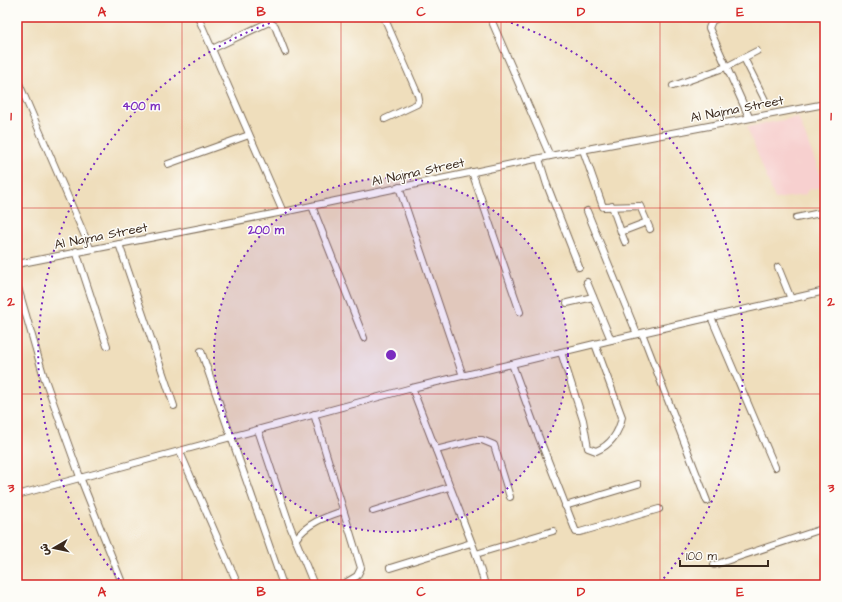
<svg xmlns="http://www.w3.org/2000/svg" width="842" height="602" font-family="'Architects Daughter','Playpen Sans Arabic',sans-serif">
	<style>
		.built { fill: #f7d0cf }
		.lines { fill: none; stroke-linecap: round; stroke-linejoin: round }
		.minor-casing { stroke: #7a6955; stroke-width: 8 }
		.minor { stroke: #fff; stroke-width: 6 }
		.grid { fill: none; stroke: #d62828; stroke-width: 1; stroke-opacity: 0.55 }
		.ring { fill: none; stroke: #7b2cbf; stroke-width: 2; stroke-dasharray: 2 4 }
		.labels { text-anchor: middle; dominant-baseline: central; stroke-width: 3; stroke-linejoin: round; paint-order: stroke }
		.street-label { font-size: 13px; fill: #3b2a1e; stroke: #fdfcf7 }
		.centre { fill: #7b2cbf; stroke: #fdfcf7; stroke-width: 2 }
		.ring-label { font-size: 12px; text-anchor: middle; font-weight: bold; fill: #7b2cbf; stroke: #fdfcf7; stroke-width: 3; stroke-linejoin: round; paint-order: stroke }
		.neatline { fill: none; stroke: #d62828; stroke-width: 1.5 }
		.grid-label { font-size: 13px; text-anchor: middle; font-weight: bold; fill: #d62828 }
	</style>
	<rect width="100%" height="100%" fill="#fdfcf7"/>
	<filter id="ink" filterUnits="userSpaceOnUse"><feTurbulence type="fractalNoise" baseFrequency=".025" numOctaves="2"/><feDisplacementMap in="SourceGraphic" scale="8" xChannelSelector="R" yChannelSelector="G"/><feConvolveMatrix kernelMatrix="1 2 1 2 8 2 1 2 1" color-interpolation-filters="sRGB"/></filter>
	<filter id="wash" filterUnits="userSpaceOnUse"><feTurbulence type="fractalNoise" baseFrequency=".012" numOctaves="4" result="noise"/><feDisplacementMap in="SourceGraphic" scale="16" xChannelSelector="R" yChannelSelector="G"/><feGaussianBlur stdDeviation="0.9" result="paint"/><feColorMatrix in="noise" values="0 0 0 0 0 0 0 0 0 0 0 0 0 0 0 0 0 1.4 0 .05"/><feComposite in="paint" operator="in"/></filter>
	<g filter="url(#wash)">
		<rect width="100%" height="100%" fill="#efdebc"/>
		<!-- built -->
		<path class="built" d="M798,117L825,186L808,190L805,195L775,199L747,127Z"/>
	</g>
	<g filter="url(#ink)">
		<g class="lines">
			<defs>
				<g id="minor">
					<path d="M198,17L283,212"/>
					<path d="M384,17L418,95L419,100L417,104L385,119"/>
					<path d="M490,17L550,156"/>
					<path d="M720,17L712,21L709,28L749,117"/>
					<path d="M212,49L269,22L275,26L285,52"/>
					<path d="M744,58L766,102"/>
					<path d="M17,79L90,248"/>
					<path d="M673,86L726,67L757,51"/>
					<path d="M583,150L603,207L640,206L650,229"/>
					<path d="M539,159L547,185L579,267"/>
					<path d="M168,164L249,135"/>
					<path d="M472,172L520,312"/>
					<path d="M399,187L463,376"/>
					<path d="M312,206L364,338"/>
					<path d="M612,206L621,232"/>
					<path d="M587,211L637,334"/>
					<path d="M796,218L825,212"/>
					<path d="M625,242L621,232L647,222"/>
					<path d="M119,244L174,406"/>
					<path d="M76,251L107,346"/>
					<path d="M17,264L283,212L550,156L825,104"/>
					<path d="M778,267L791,299"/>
					<path d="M587,282L611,340"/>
					<path d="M17,284L43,374L80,477L123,585"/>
					<path d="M567,303L593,297"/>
					<path d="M711,317L775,467"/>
					<path d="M642,333L707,501"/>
					<path d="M201,351L283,585"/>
					<path d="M561,352L583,420L588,448L596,451C611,445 619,432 622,417L595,344"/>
					<path d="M512,364L538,435L576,532H580L659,509"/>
					<path d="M412,388L476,554L485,585"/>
					<path d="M314,414L361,568L357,576L342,585"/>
					<path d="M258,430L290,526L314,585"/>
					<path d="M436,450L476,440H482L494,445L510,497"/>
					<path d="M180,452L238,585"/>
					<path d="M17,495L412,388L611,340L825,291"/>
					<path d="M565,506L638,484"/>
					<path d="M373,511L449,487"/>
					<path d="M295,540C307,523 325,517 343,511"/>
					<path d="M476,554L553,531"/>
					<path d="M714,565L825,528"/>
					<path d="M390,568L471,543"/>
				</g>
			</defs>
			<!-- minor casing -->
			<use href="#minor" class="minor-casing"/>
			<!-- minor -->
			<use href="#minor" class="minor"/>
		</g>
	</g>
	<!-- grid -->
	<path class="grid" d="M182,17V585M341,17V585M501,17V585M660,17V585M17,208H825M17,394H825"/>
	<!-- distance rings -->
	<circle cx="391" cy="355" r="177" fill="#7b2cbf" fill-opacity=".12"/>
	<g class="ring">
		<circle cx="391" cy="355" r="177"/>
		<path d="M123 584A353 353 0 0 1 288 17M494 17A353 353 0 0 1 659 584"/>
	</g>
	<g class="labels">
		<!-- street labels -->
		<g class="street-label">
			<text transform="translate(737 109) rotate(-11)">Al Najma Street</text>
			<text transform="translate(418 172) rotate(-12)">Al Najma Street</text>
			<text transform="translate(101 236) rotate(-11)">Al Najma Street</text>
		</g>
	</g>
	<circle cx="391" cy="355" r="6" class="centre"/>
	<g class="ring-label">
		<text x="141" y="110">400 m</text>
		<text x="266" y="234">200 m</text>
	</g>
	<!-- margin -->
	<rect width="842" height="602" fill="none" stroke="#fdfcf7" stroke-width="44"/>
	<!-- north arrow -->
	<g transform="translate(54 548) rotate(261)" stroke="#fdfcf7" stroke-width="3" paint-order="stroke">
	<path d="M0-3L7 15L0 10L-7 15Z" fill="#3b2a1e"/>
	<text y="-6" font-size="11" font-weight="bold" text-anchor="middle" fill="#3b2a1e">ش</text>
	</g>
	<!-- scale -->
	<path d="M680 560v6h88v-6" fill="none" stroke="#3b2a1e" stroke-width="2"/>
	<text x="686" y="560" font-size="12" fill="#3b2a1e" stroke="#fdfcf7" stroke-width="3" paint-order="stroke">100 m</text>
	<rect x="22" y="22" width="798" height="558" class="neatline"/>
	<g class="grid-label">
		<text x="102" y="16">A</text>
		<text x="261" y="16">B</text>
		<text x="421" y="16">C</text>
		<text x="581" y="16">D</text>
		<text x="740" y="16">E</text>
		<text x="11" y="120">1</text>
		<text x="831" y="120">1</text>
		<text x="11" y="306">2</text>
		<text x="831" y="306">2</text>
		<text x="11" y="492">3</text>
		<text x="831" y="492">3</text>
		<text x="102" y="596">A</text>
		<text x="261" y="596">B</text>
		<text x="421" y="596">C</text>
		<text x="581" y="596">D</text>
		<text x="740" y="596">E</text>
	</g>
</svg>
